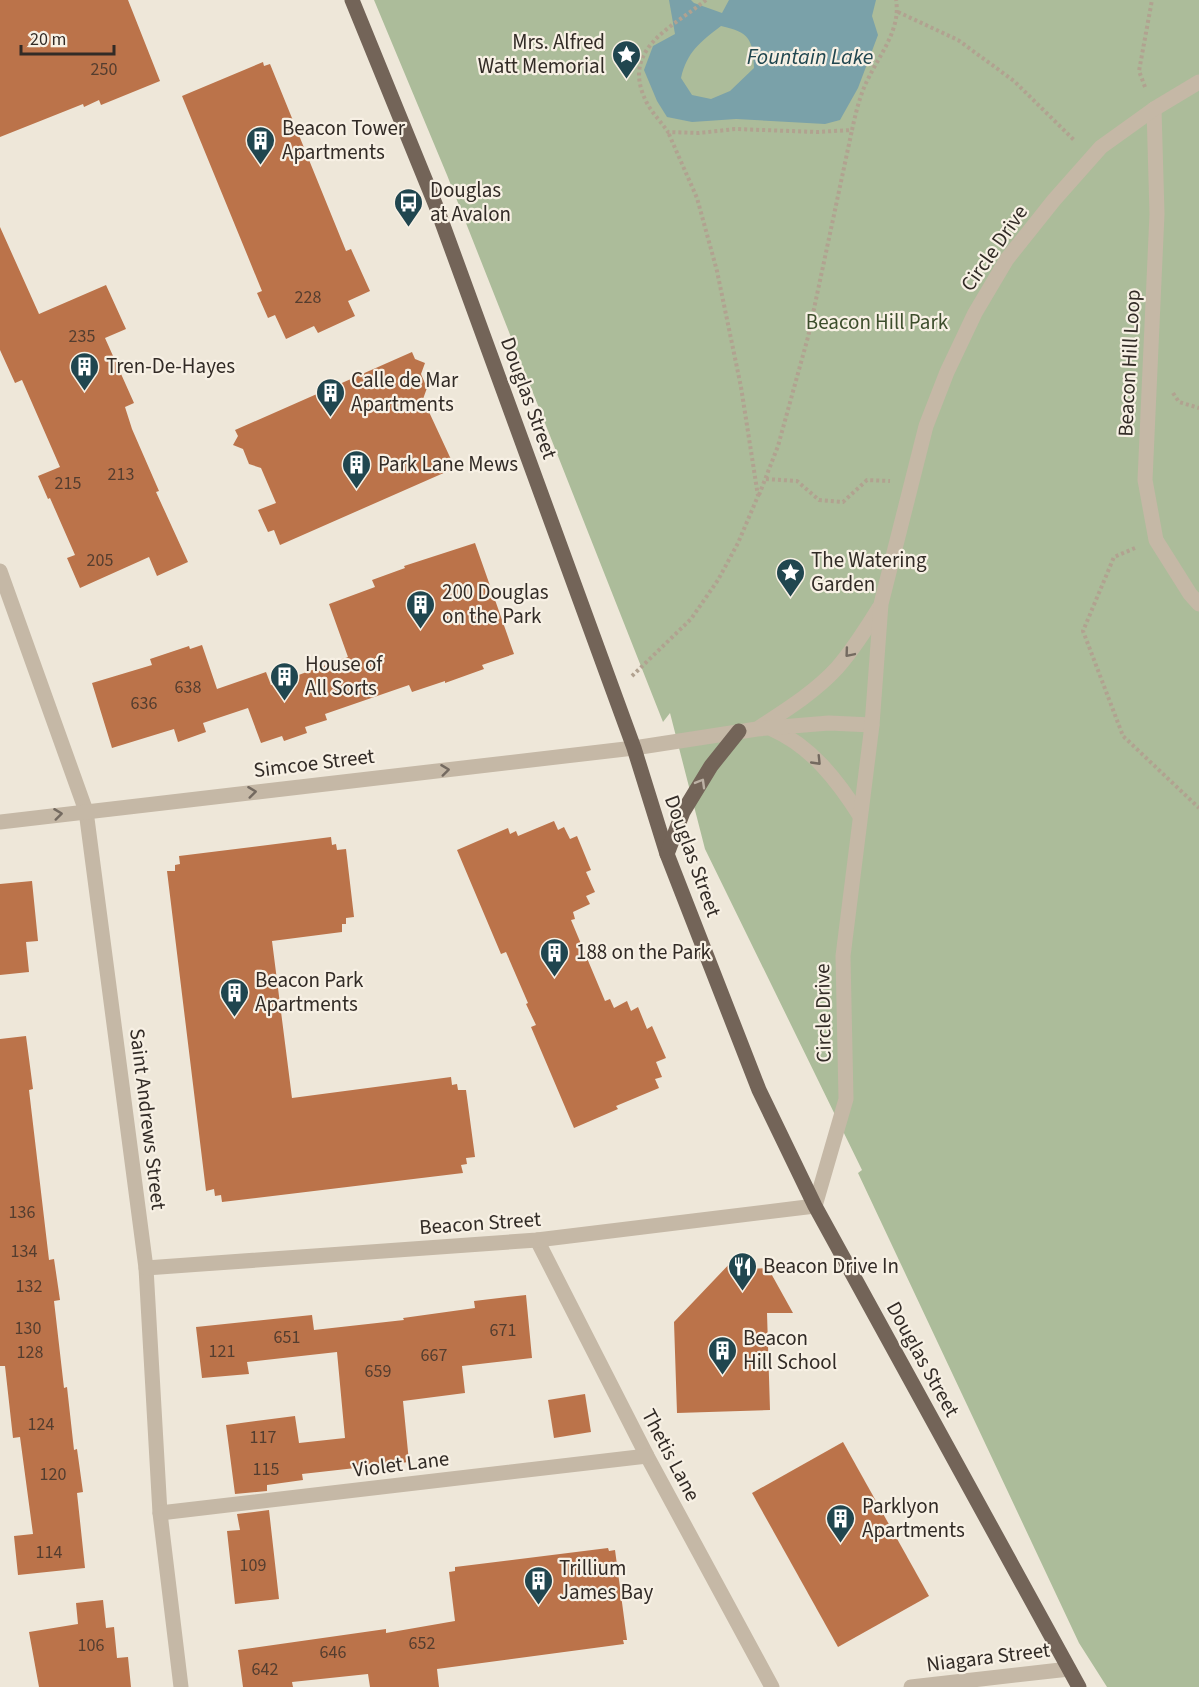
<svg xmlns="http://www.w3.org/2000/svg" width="1199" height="1687" font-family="'Source Sans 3',sans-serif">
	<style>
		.green { fill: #acbc9a }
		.water { fill: #7aa1a9; fill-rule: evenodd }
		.building { fill: #bb734a }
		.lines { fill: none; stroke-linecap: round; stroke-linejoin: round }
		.path { stroke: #b1a290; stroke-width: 4; stroke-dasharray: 3 3; stroke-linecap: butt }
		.minor { stroke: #c5b8a6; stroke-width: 15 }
		.major { stroke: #736458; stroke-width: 15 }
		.oneway { stroke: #746a60 }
		.oneway2 { stroke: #bcb1a5 }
		.labels { text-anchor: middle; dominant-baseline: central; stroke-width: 4.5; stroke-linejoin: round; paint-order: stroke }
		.number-label { font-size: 18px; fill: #543d2f }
		.poi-label { font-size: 21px; fill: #322b26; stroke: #f7f0e4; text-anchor: start }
		.street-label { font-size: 21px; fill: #322b26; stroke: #f7f0e4 }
		.park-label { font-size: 21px; fill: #3d4e2c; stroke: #f7f0e4 }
		.water-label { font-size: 22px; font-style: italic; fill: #20464f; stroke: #f7f0e4 }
	</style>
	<rect width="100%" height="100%" fill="#eee7d9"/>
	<!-- green -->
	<path class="green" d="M374,0H1199V1687H1107L1079,1643L858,1173L862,1170L705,849L670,713L663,722L447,175Z"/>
	<!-- water -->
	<path class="water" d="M669,0H691L694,3L722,13L729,0H876L872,16L878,35L858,88L840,120L825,124L736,119L692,122L667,117L657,101L644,70L653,46L675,34ZM721,26C750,32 753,40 754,68L730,91L711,99L692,95L681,78C687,52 700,42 721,26Z"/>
	<!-- building -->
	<g class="building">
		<path d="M0,0H128L160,81L101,105L99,100L84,107L83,104L0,137Z"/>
		<path d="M263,62L264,66L270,64L346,251L351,249L370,291L348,301L355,316L318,333L314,326L286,339L275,315L268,318L257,293L262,291L182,96Z"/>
		<path d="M0,227L39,314L106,285L126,329L105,338L134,403L125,407L132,429L159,491L156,492L188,562L157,576L149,557L80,588L67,558L75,555L50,498L48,499L38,476L60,467L22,380L15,383L0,350Z"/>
		<path d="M412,352L415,359L425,363L421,374L427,388L423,399L455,468L280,545L274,530L268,532L258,510L276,503L261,468L249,464L243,449L233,445L238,436L235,430Z"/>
		<path d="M475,543L514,654L482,665L484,669L445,683V681L412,692L409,685L325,714L327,720L305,727L307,733L284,741L282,736L261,743L248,708L203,723L206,732L178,742L174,729L112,748L92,683L152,665L150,659L189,646L190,649L202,645L217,689L266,672L271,685L348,657L329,604L375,587L372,580L405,568L404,566Z"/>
		<path d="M554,821L558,830L564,827L570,839L577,836L591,870L586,872L595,892L586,896L590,904L573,912L575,919L571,920L605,1001L610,999L614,1008L627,1001L631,1011L638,1007L647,1029L652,1026L666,1058L656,1062L662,1077L655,1079L659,1088L616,1106L618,1109L574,1128L531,1027L536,1025L526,1004L528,1003L506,952L501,954L457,850L508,828L510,834L516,831L518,836Z"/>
		<path d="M331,837L332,845L336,844L337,850L346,849L354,917L346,918V924H342V932L272,941L292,1098L451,1077L452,1085L457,1084L458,1090H466L475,1157L466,1158L467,1164L461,1165L463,1173L222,1202L221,1195L215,1196L214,1189L206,1191L167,871H175V865L180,864L179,856Z"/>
		<path d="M32,881L38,941L26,942L29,972L0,975V884Z"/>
		<path d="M26,1036L33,1089L29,1090L49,1260L54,1259L60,1300L54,1301L64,1388L67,1387L74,1450L77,1449L83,1492L77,1493L85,1568L18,1575L14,1536L33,1534L20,1437L13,1438L5,1366H0V1039Z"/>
		<path d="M735,1258L746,1269L768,1268L793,1313H767L770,1410L677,1413L674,1322Z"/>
		<path d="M526,1295L532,1358L462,1366L465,1393L403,1401L409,1462L302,1474L303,1480L267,1485V1491L235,1494L226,1425L295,1416L299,1443L345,1438L337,1352L247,1362L249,1374L202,1378L196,1327L312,1315L314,1330L404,1320L403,1318L475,1308L474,1301Z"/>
		<path d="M585,1394L591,1432L554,1438L548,1400Z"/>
		<path d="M843,1442L929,1596L838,1647L752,1493Z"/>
		<path d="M269,1510L279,1599L235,1604L227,1531L240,1530L237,1514Z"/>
		<path d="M608,1548L609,1551L615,1550L627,1640H623L624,1644L437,1669L439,1687H370L368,1674L292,1682L293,1687H243L238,1650L386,1629V1633L455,1621L449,1572L455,1571V1567Z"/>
		<path d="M103,1600L106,1628L114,1627L117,1658L128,1657L131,1687H39L29,1632L78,1624L76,1603Z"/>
	</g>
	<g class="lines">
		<!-- path -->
		<g class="path">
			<path d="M706,0C670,29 618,50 648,105C654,115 662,123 668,132L699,133L735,129L817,132L852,130C856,112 860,94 869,77C881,53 901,28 896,0"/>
			<path d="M898,12L958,40L1014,81L1075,141"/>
			<path d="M1145,87L1139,71L1152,0"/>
			<path d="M1173,393L1179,402L1199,408"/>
			<path d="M766,479L797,481L819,500L843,502L867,480L890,481"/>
			<path d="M759,495L778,446L808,337L852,130"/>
			<path d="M1135,548L1114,557L1083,631L1123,736L1199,808"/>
			<path d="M632,676L691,619L718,580L738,543L758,496L741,387L717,271L697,198L668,132"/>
		</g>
		<!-- minor -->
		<g class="minor">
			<path d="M1154,109L1157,214L1145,480L1156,540L1190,594L1199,604"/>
			<path d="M0,571L86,811L146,1268L160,1513L181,1687"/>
			<path d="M760,727C786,710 815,692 837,668C853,650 866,629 879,608"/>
			<path d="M772,729C811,746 838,781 860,816"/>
			<path d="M0,822L634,748L757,729L829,723L872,725"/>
			<path d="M537,1240L647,1456L772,1687"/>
			<path d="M146,1268L537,1240L815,1206L846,1099L843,956L872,725L881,604L926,426L947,372L975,313L1007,259L1054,200L1101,147L1154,109L1199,82"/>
			<path d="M160,1513L647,1456"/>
			<path d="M911,1687L1069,1669"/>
		</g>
		<!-- major -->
		<g class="major">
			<path d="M352,0L436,206L634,748L667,854L759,1090L815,1206L1079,1687"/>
			<path d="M667,854L683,812L711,766L739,731"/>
		</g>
	</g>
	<!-- one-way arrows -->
	<defs><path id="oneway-chevron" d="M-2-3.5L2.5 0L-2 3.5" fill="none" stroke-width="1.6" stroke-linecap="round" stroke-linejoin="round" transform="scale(1.5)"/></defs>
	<g class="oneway">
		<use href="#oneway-chevron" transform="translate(849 653) rotate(130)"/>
		<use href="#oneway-chevron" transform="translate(817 761) rotate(46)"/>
		<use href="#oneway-chevron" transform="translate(445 770) rotate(-7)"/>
		<use href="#oneway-chevron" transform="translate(252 792) rotate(-7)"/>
		<use href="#oneway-chevron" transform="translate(58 814) rotate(-7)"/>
	</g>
	<use class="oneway2" href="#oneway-chevron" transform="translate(701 783) rotate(-60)"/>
	<!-- icons -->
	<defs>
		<symbol id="sight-pin" viewBox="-11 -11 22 30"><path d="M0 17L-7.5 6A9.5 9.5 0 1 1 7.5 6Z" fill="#20464f" stroke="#f7f0e4"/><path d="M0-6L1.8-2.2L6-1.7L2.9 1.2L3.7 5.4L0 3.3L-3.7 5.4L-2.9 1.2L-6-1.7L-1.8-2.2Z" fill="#fff"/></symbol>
		<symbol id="building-pin" viewBox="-11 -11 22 30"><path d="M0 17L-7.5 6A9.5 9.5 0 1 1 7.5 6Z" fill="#20464f" stroke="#f7f0e4"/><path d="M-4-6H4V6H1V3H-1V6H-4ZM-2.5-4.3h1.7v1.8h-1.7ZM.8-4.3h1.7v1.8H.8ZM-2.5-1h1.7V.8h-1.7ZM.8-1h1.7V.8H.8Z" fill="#fff"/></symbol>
		<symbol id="bus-pin" viewBox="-11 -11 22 30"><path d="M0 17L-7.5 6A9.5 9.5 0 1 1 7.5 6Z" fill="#20464f" stroke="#f7f0e4"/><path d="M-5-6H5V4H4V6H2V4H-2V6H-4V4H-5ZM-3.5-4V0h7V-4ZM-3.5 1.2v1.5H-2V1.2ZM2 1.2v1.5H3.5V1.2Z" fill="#fff"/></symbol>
		<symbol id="restaurant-pin" viewBox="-11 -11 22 30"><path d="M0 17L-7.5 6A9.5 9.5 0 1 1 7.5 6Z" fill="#20464f" stroke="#f7f0e4"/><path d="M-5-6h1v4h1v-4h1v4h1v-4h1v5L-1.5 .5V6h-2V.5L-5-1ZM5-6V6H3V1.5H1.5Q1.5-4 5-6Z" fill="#fff"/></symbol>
	</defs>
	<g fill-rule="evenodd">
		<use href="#sight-pin" x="610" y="38" width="33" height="45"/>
		<use href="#building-pin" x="244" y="124" width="33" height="45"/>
		<use href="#bus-pin" x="392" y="186" width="33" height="45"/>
		<use href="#building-pin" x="68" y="350" width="33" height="45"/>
		<use href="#building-pin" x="314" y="376" width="33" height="45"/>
		<use href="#building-pin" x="340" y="448" width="33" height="45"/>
		<use href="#sight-pin" x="774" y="556" width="33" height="45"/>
		<use href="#building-pin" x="404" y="588" width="33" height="45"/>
		<use href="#building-pin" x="268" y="660" width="33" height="45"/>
		<use href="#building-pin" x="538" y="936" width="33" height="45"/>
		<use href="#building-pin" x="218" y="976" width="33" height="45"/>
		<use href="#restaurant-pin" x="726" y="1250" width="33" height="45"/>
		<use href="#building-pin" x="706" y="1334" width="33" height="45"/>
		<use href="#building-pin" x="824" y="1502" width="33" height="45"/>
		<use href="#building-pin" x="522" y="1564" width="33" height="45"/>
	</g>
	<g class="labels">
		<!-- number labels -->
		<g class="number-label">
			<text x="104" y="69">250</text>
			<text x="308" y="297">228</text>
			<text x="82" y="336">235</text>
			<text x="121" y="474">213</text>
			<text x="68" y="483">215</text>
			<text x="100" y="560">205</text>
			<text x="188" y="687">638</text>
			<text x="144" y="703">636</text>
			<text x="22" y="1212">136</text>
			<text x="24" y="1251">134</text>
			<text x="29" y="1286">132</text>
			<text x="28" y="1328">130</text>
			<text x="503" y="1330">671</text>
			<text x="287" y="1337">651</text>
			<text x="222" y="1351">121</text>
			<text x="30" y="1352">128</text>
			<text x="434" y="1355">667</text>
			<text x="378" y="1371">659</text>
			<text x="41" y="1424">124</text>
			<text x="263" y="1437">117</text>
			<text x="266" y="1469">115</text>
			<text x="53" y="1474">120</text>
			<text x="49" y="1552">114</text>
			<text x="253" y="1565">109</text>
			<text x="422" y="1643">652</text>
			<text x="91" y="1645">106</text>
			<text x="333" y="1652">646</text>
			<text x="265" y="1669">642</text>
		</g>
		<!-- poi labels -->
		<g class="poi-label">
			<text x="605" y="42" text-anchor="end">Mrs. Alfred<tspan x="605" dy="24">Watt Memorial</tspan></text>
			<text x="282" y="128">Beacon Tower<tspan x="282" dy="24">Apartments</tspan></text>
			<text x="430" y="190">Douglas<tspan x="430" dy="24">at Avalon</tspan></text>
			<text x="106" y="366">Tren-De-Hayes</text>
			<text x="351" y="380">Calle de Mar<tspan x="351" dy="24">Apartments</tspan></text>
			<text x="378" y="464">Park Lane Mews</text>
			<text x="811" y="560">The Watering<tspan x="811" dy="24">Garden</tspan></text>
			<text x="442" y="592">200 Douglas<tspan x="442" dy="24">on the Park</tspan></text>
			<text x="305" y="664">House of<tspan x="305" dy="24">All Sorts</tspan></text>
			<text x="576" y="952">188 on the Park</text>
			<text x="255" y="980">Beacon Park<tspan x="255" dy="24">Apartments</tspan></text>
			<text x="763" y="1266">Beacon Drive In</text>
			<text x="743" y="1338">Beacon<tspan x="743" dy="24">Hill School</tspan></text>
			<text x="862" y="1506">Parklyon<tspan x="862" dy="24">Apartments</tspan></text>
			<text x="559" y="1568">Trillium<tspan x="559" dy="24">James Bay</tspan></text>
		</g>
		<!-- street labels -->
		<g class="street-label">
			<text transform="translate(994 248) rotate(-55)">Circle Drive</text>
			<text transform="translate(1129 363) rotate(-87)">Beacon Hill Loop</text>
			<text transform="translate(529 398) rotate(70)">Douglas Street</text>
			<text transform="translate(314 763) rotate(-7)">Simcoe Street</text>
			<text transform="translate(693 856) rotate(70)">Douglas Street</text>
			<text transform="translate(823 1013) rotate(-91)">Circle Drive</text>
			<text transform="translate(148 1119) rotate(83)">Saint Andrews Street</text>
			<text transform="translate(480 1223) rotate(-4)">Beacon Street</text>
			<text transform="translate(923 1359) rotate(61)">Douglas Street</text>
			<text transform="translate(671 1455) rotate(62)">Thetis Lane</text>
			<text transform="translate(401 1464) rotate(-7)">Violet Lane</text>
			<text transform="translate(988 1657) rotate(-7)">Niagara Street</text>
		</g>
		<!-- park labels -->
		<g class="park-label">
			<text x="877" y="322">Beacon Hill Park</text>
		</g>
		<!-- water labels -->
		<g class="water-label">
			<text x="810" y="57">Fountain Lake</text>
		</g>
	</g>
	<!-- scale -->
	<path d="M21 45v9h93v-9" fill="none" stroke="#322b26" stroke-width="3"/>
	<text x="30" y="45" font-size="18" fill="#322b26" stroke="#f7f0e4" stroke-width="4.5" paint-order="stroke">20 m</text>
</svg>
